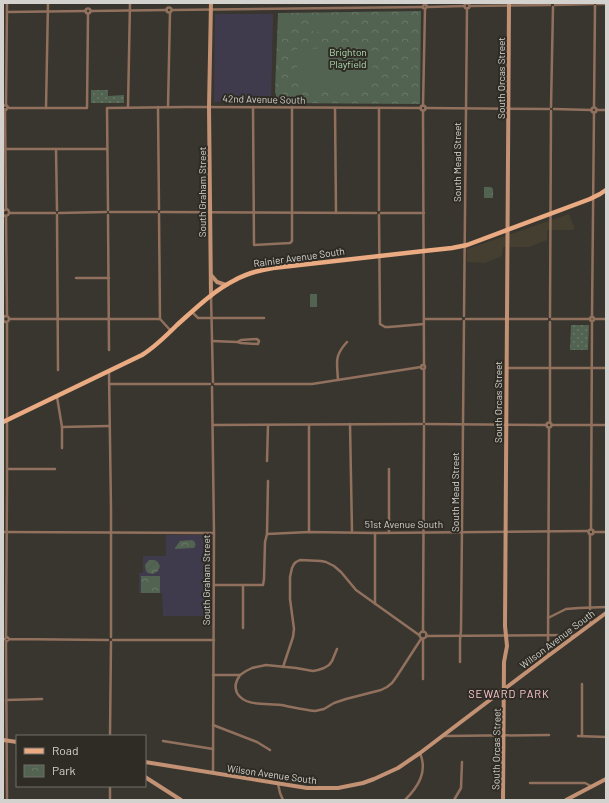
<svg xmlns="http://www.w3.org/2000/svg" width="609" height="803" font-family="Barlow,sans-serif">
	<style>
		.built { fill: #443f31 }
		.education { fill: #403b4c }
		.park { fill: url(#park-crowns) }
		.garden { fill: url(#garden-dots) }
		.pitch { fill: #526352 }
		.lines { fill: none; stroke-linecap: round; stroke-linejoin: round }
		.street { stroke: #91715e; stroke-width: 2.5 }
		.secondary { stroke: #c39173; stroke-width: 4 }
		.primary { stroke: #eaaa82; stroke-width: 4.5 }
		.labels { text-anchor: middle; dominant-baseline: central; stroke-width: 4; stroke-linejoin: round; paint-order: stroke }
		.park-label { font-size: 10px; fill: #b0deb0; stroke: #2f2c25 }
		.street-label { font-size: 10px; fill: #d4d2ce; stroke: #2f2c25 }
		.neighbourhood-label { font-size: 11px; letter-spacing: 1px; fill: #f9c4cb; stroke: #2f2c25 }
	</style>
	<defs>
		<pattern id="park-crowns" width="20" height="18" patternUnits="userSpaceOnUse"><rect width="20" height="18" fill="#526352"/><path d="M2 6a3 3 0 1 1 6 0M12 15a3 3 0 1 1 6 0" fill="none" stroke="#6a786a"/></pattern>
		<pattern id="garden-dots" width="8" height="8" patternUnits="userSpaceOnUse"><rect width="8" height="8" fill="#526352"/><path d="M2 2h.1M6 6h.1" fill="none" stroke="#6a786a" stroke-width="1.8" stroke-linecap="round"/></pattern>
	</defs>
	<rect width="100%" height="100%" fill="#39362f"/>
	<!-- built -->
	<path class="built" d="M569,214L575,229L571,230H547V240L529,247H503L502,256L485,263L467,262V249Z"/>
	<!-- education -->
	<g class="education">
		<path d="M215,14H273L271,103L214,102Z"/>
		<path d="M166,535H211V616H163L162,593H139V573H143V556H166Z"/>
	</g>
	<!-- park -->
	<g class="park">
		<path d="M421,11L420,104L276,103V95L275,92L278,13Z"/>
		<path d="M484,187H491L493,189V198H484Z"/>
		<path d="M192,540C196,542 197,546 193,548L175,549V548L180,541Z"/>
		<path d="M157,561L160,566L158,571L153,574L148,573L146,571Z"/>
		<rect x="141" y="576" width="19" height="17"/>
	</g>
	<!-- garden -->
	<g class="garden">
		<path d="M91,90H108V96L124,95V103H91Z"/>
		<path d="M571,325H589L588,350H570Z"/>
	</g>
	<!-- pitch -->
	<g class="pitch">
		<path d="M281,17H294V24L281,25Z"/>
		<path d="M314,20H327V21H329V24H327V25H314V24H312V21H314Z"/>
		<path d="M314,27H327V28H329V31H327V32H314V31H312V28H314Z"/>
		<path d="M298,48L328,49H369L373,53C373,70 374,87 353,88C346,88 340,88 334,88C323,89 311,91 300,92L297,75V49Z"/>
		<path d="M414,59V67H402L401,60Z"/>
		<rect x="310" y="294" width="7" height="13"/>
		<path d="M149,560H154L157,561L146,571L145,565Z"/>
	</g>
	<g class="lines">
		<!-- street -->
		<g class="street">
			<circle cx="467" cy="6" r="2.5"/>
			<path d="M597,4H606"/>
			<path d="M555,5L593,4"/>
			<path d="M469,6L550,5"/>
			<path d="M427,7L464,6"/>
			<circle cx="169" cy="10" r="2.5"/>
			<circle cx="88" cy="11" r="2.5"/>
			<path d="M172,10L423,7"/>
			<path d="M91,11L167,10"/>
			<path d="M7,12L86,11"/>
			<path d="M6,105L7,3"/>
			<circle cx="423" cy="108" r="2.5"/>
			<path d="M3,106L6,105L8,107L6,110L3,109"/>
			<path d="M423,106L425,9L423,8V6L425,4L427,6L426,8L425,9"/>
			<path d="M128,107L130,3"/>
			<path d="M158,107L159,209"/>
			<path d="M168,107L170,12"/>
			<path d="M253,107L254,245L290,243L292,241V107"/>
			<path d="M551,107L553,7"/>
			<path d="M594,107L595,6"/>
			<circle cx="594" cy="110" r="2.5"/>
			<path d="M8,108H87L88,13"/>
			<path d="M46,108L48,3"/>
			<path d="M335,108L336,213"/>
			<path d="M379,108V210"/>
			<path d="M426,108L549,109"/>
			<path d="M554,109L591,110"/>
			<path d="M5,110L6,209"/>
			<path d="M596,110H606"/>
			<path d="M423,111L424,365"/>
			<path d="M5,149H107"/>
			<path d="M56,149L57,210"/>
			<path d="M108,210L107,108L187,107L421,108"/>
			<path d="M3,211L7,209C9,210 10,213 8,215L6,216L3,215"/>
			<path d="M110,212H157"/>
			<path d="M161,212L376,213"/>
			<path d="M9,213H55"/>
			<path d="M59,213L106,212"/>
			<path d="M381,213H424"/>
			<path d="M159,214L160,319L171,331"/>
			<path d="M57,215L58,370"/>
			<path d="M108,215L109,350"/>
			<path d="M379,215L380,324L385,327H389L424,324"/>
			<path d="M6,216L7,316"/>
			<path d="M76,278H109"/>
			<path d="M211,296L213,382"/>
			<path d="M192,312L198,318H264"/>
			<path d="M464,316L467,8"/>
			<circle cx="6" cy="319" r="3"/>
			<circle cx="592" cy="319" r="2"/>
			<path d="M550,317L551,111"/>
			<path d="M592,317L594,112"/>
			<path d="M9,319H160"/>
			<path d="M424,319H461"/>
			<path d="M466,319H547"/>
			<path d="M552,319H590"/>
			<path d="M595,319H606"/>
			<path d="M212,341L237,342L241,340L257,339L259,341L258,344L241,343L237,342"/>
			<circle cx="423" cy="367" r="2"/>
			<path d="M507,368H606"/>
			<path d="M424,369V422"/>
			<path d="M109,372L111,509V637"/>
			<path d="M338,380C337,362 334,356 347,342"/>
			<path d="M109,384H210"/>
			<path d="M215,384H312L421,367"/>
			<path d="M212,387L214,533L213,773"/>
			<path d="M57,397L62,427V448"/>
			<circle cx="549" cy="425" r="2.5"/>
			<path d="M550,423V322"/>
			<path d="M350,424L352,532"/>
			<path d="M426,424L547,425"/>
			<path d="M213,425L422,424"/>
			<path d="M309,425V532"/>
			<path d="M552,425H606"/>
			<path d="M62,427L109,426"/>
			<path d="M267,461L268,425"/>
			<path d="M7,469H55"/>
			<path d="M389,469V533"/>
			<path d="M591,529L592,321"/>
			<circle cx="591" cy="532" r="2.5"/>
			<path d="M3,532L214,533"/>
			<path d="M593,532H606"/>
			<path d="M267,534L309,532L375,533L588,531"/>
			<path d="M214,585H263L264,579L265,542L267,534L268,481"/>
			<path d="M243,585V628"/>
			<path d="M375,604V533"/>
			<path d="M548,618L566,609L579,608L606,607"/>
			<path d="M590,625V534"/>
			<circle cx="423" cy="635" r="3.5"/>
			<path d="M423,632L424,426"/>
			<path d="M426,636L576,635"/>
			<path d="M6,637L7,489V322"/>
			<path d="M9,639L7,641L5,639L7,637L9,639L108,640"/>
			<path d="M423,639V679"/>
			<path d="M113,640H214"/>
			<path d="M6,641L7,800"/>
			<path d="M548,655L549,428"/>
			<path d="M460,662V640L461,631L464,321"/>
			<path d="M283,667L293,637L294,629L290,599V577L292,568L294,564L296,562L300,560L321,561L326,562L334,566L341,572L356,590L419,635"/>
			<path d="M213,675H240L246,671L252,668L266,665L296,668L313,671L318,670L324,668L329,665L332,661L337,649"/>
			<path d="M240,675C236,681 234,686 237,693C245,707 267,703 281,705C292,707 303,710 315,711L324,709L334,703L346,699L381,690L387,687L392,683L397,676L421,639"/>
			<path d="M6,700L42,699"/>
			<path d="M213,725L257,742L270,750"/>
			<path d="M110,736L111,642"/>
			<path d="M444,736L549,735"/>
			<path d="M578,736L606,737"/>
			<path d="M582,736V684"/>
			<path d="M163,741L213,749"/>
			<path d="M530,783H585L589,785L591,787"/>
			<path d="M278,784L280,793L283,800"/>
			<path d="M110,800V786"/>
			<path d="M405,800C418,787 428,772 420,753"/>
			<path d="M454,800L461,788L462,762"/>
		</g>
		<!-- secondary -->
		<g class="secondary">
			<path d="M211,3L209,107L211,296"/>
			<path d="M211,275L217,282L226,285"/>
			<path d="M3,740L17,742"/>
			<path d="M145,762L307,788H338L363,783L374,779L398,768L420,753L548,656L606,613"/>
			<path d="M145,777L181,800"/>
			<path d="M503,800L504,662L507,646L505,626L509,3"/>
			<path d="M566,800L606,779"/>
		</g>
		<!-- primary -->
		<path class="primary" d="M3,422L142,355C155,347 166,336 177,325C195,309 213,291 235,280C247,273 260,270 273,268L424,251L452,248L467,245L590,199L600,194L606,190"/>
	</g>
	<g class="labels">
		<!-- park labels -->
		<g class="park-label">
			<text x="348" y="52">Brighton<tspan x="348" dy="12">Playfield</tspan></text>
		</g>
		<!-- street labels -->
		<g class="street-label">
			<text transform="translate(501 78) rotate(-90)">South Orcas Street</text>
			<text transform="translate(264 99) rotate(1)">42nd Avenue South</text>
			<text transform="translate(457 162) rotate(-90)">South Mead Street</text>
			<text transform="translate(202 192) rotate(-90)">South Graham Street</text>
			<text transform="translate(299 257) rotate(-8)">Rainier Avenue South</text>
			<text transform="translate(498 402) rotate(-90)">South Orcas Street</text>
			<text transform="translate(455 492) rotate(-90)">South Mead Street</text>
			<text x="404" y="524">51st Avenue South</text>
			<text transform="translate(206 580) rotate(-90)">South Graham Street</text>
			<text transform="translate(557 639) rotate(-37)">Wilson Avenue South</text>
			<text transform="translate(496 749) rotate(-89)">South Orcas Street</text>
			<text transform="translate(272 774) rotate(8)">Wilson Avenue South</text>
		</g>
		<!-- neighbourhood labels -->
		<g class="neighbourhood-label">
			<text x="509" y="693">SEWARD PARK</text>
		</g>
	</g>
	<!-- border -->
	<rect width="609" height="803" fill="none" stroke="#d4d2ce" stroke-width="8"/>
	<!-- legend -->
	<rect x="16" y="735" width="130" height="52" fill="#2f2c25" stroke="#716e69"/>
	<rect x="24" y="748" width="20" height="6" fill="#eaaa82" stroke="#716e69"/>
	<text x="52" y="755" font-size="12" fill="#d4d2ce">Road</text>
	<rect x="24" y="765" width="20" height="12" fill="url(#park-crowns)" stroke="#716e69"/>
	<text x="52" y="775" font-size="12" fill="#d4d2ce">Park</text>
</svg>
